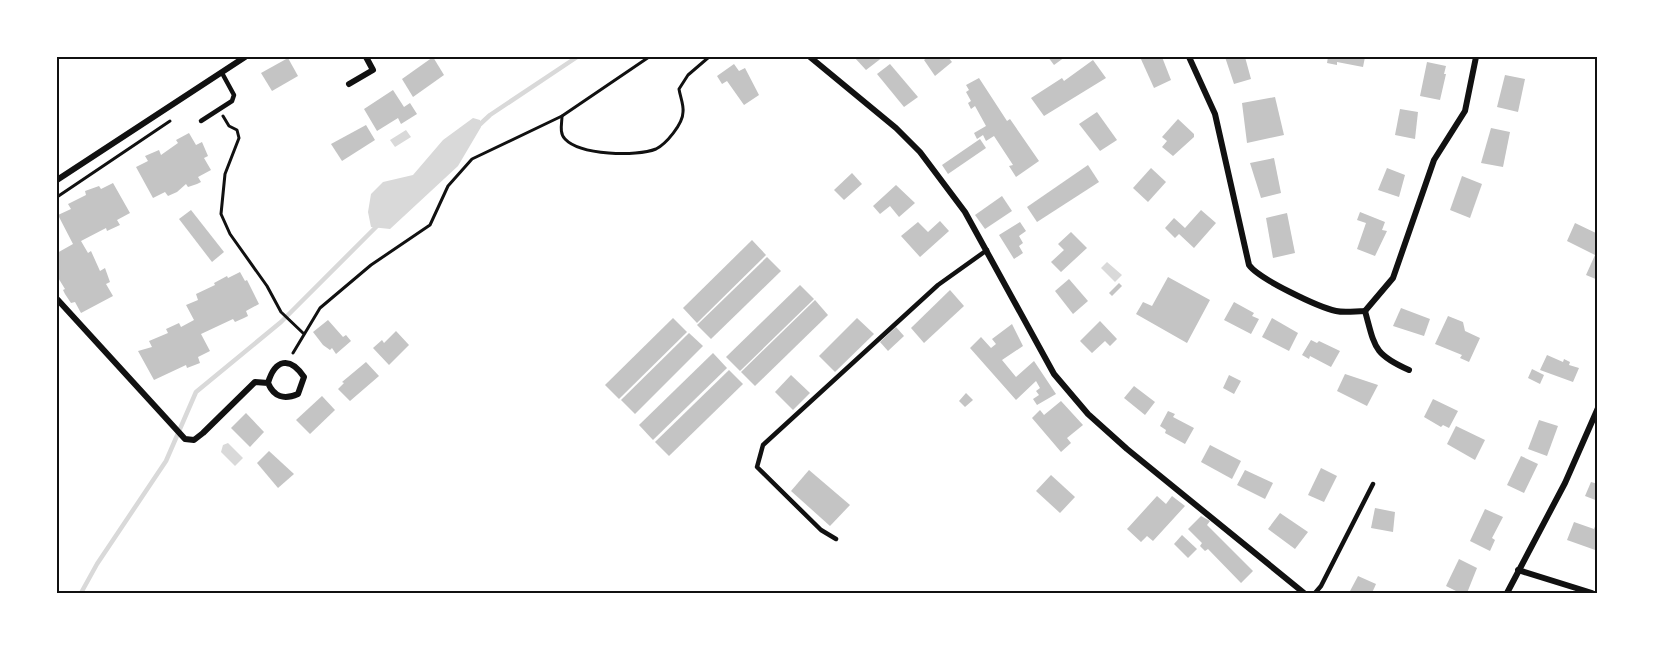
<svg xmlns="http://www.w3.org/2000/svg" width="1655" height="650" font-family="Signika,sans-serif">
	<style>
		.water { fill: #d9d9d9 }
		.lines { fill: none; stroke-linecap: round; stroke-linejoin: round }
		.stream { stroke: #d9d9d9; stroke-width: 4.5 }
		.building { fill: #c4c4c4 }
		.path { stroke: #111; stroke-width: 3 }
		.service { stroke: #111; stroke-width: 4.5 }
		.minor { stroke: #111; stroke-width: 6 }
		.neatline { fill: none; stroke: #111; stroke-width: 2 }
	</style>
	<rect width="100%" height="100%" fill="#fff"/>
	<!-- water -->
	<g class="water">
		<path d="M473,118L480,120L481,127L458,166L390,229L371,227L368,212L371,194L383,182L413,175L443,140Z"/>
		<path d="M406,130L411,137L395,147L390,140Z"/>
		<path d="M1107,262L1122,275L1115,282L1101,268Z"/>
		<path d="M228,443L243,458L235,466L221,452L223,445Z"/>
	</g>
	<g class="lines">
		<!-- stream -->
		<g class="stream">
			<path d="M476,128L490,115L577,57"/>
			<path d="M81,593L97,564L166,461L196,392L281,322L378,225"/>
		</g>
	</g>
	<!-- building -->
	<g class="building">
		<path d="M433,57L444,75L413,97L402,79Z"/>
		<path d="M854,57H883L866,70Z"/>
		<path d="M928,57H948L952,62L935,76L924,60Z"/>
		<path d="M1048,57H1065L1054,65Z"/>
		<path d="M1140,57H1162L1171,80L1154,88Z"/>
		<path d="M1225,57H1245L1251,79L1234,84Z"/>
		<path d="M1328,57H1365L1363,67L1337,62V65L1327,63Z"/>
		<path d="M288,58L298,76L272,91L261,73Z"/>
		<path d="M1093,60L1106,78L1044,116L1031,98L1062,78L1064,81Z"/>
		<path d="M1427,62L1446,66L1444,74H1446L1440,100L1420,96Z"/>
		<path d="M734,64L739,71L745,68L759,95L744,105L727,81L722,84L717,76Z"/>
		<path d="M890,64L918,97L904,107L877,74Z"/>
		<path d="M1505,75L1525,79L1518,112L1497,107Z"/>
		<path d="M979,78L1007,121L1010,119L1039,161L1016,177L1009,166L1013,165L994,136L986,141L983,135L977,139L974,133L986,126L975,106L971,109L968,103L971,101L966,92L969,90L966,85Z"/>
		<path d="M393,90L404,107L410,103L417,114L401,124L398,118L377,131L364,109Z"/>
		<path d="M1275,97L1284,135L1247,143L1242,103Z"/>
		<path d="M1400,109L1418,112L1415,139L1395,135Z"/>
		<path d="M1097,112L1117,140L1100,151L1079,124Z"/>
		<path d="M1178,119L1194,134V137L1173,156L1162,147L1167,141L1162,137Z"/>
		<path d="M366,125L375,140L342,161L331,144Z"/>
		<path d="M1491,128L1510,132L1503,167L1481,163Z"/>
		<path d="M189,133L196,145L202,142L208,156L204,158L211,170L198,177L201,182L197,184L188,187L186,184L177,192L168,196L165,192L153,198L136,167L148,161L145,156L159,150L161,155L178,143L176,140Z"/>
		<path d="M980,139L986,148L948,174L942,165Z"/>
		<path d="M1274,158L1281,193L1261,198L1250,163Z"/>
		<path d="M1088,165L1099,182L1037,222L1027,207Z"/>
		<path d="M1151,168L1166,182L1148,202L1133,188Z"/>
		<path d="M1387,168L1405,175L1399,197L1378,190Z"/>
		<path d="M852,173L862,184L844,200L834,190Z"/>
		<path d="M1462,176L1482,184L1470,218L1450,210Z"/>
		<path d="M113,183L130,213L117,220L120,225L107,231L106,228L81,241L88,253L91,251L100,271L105,268L110,282L106,284L113,296L81,313L75,302L71,303L65,294L63,290L65,289L57,276L59,268L57,253L73,244L58,215L71,209L68,204L86,195L85,191L99,186L101,189Z"/>
		<path d="M896,185L915,203L899,217L890,206L880,214L873,206Z"/>
		<path d="M1002,196L1012,211L985,229L975,215Z"/>
		<path d="M191,210L224,252L212,262L179,219Z"/>
		<path d="M1201,210L1216,223L1194,248L1179,234L1175,238L1165,228L1174,218L1185,228Z"/>
		<path d="M1360,212L1385,222L1382,230L1387,231L1375,256L1357,249L1366,223L1357,220Z"/>
		<path d="M1287,213L1295,253L1273,258L1266,218Z"/>
		<path d="M940,221L949,231L920,257L901,236L918,222L928,232Z"/>
		<path d="M1020,222L1026,231L1019,236L1023,243L1019,246L1023,253L1014,259L999,235Z"/>
		<path d="M1575,223L1598,234V280L1586,275L1595,255L1567,241Z"/>
		<path d="M1071,232L1087,248L1061,272L1051,262L1064,250L1058,244Z"/>
		<path d="M752,240L766,255L697,323L683,308Z"/>
		<path d="M767,257L781,271L711,339L697,325Z"/>
		<path d="M240,272L245,281L247,280L259,304L246,311L248,316L244,318L235,322L233,319L201,334L210,351L198,357L200,363L187,368L186,365L154,380L138,351L152,347L149,341L168,333L166,329L179,323L181,327L194,320L186,305L198,300L196,294L215,285L214,283L227,276L228,278Z"/>
		<path d="M1168,277L1210,300L1187,343L1136,314L1143,302L1152,306Z"/>
		<path d="M1069,279L1088,301L1073,314L1055,291Z"/>
		<path d="M1119,283L1122,286L1112,296L1109,293Z"/>
		<path d="M800,285L814,299L740,371L726,357Z"/>
		<path d="M950,290L964,306L924,343L911,328Z"/>
		<path d="M815,300L828,315L755,386L741,372Z"/>
		<path d="M1234,302L1254,313L1252,316L1259,319L1251,334L1224,320Z"/>
		<path d="M1401,308L1430,319L1424,336L1393,326Z"/>
		<path d="M1448,316L1463,322L1465,331L1480,338L1469,362L1460,358L1462,355L1435,344Z"/>
		<path d="M673,318L687,332L619,399L605,385Z"/>
		<path d="M857,318L874,334L835,372L819,356Z"/>
		<path d="M1272,318L1298,333L1289,351L1262,337Z"/>
		<path d="M328,320L343,337L346,335L351,341L336,354L332,348L330,350L323,345L313,332Z"/>
		<path d="M1100,321L1117,339L1110,346L1105,341L1092,353L1080,341Z"/>
		<path d="M1012,324L1023,346L1002,360L1016,377L1034,361L1056,394L1037,405L1033,399L1039,395L1036,391L1040,388L1036,381L1016,400L970,348L981,337L991,348L996,344L992,339Z"/>
		<path d="M896,327L904,336L888,351L880,342Z"/>
		<path d="M396,331L409,345L389,365L373,348L382,340L384,343Z"/>
		<path d="M689,333L703,346L635,414L621,400Z"/>
		<path d="M1311,340L1317,343L1319,341L1340,351L1331,367L1310,356L1309,359L1302,355Z"/>
		<path d="M713,353L727,368L653,440L639,425Z"/>
		<path d="M1547,355L1563,362L1564,359L1570,362L1569,365L1579,368L1573,382L1540,370Z"/>
		<path d="M366,362L379,376L350,401L338,389L344,383L342,382Z"/>
		<path d="M1532,369L1544,375L1540,384L1528,378Z"/>
		<path d="M729,370L743,384L669,456L655,442Z"/>
		<path d="M1345,374L1378,385L1367,406L1337,391Z"/>
		<path d="M791,375L810,393L793,410L775,392Z"/>
		<path d="M1229,375L1241,381L1234,394L1223,388Z"/>
		<path d="M1134,386L1155,402L1145,415L1124,398Z"/>
		<path d="M966,393L973,400L965,407L959,401Z"/>
		<path d="M322,396L335,410L310,434L296,420Z"/>
		<path d="M1433,399L1458,411L1449,428L1443,425L1441,427L1424,417Z"/>
		<path d="M1061,401L1083,425L1067,438L1071,443L1061,452L1032,418L1040,410L1044,415Z"/>
		<path d="M1168,411L1175,414L1173,417L1194,428L1185,444L1165,433L1166,430L1160,426Z"/>
		<path d="M246,413L264,432L250,447L231,428Z"/>
		<path d="M1539,420L1558,426L1547,456L1528,449Z"/>
		<path d="M1456,426L1485,440L1475,460L1447,444Z"/>
		<path d="M1210,445L1241,461L1232,479L1201,462Z"/>
		<path d="M269,451L294,474L278,488L257,463Z"/>
		<path d="M1521,456L1538,464L1524,493L1507,485Z"/>
		<path d="M1321,468L1337,476L1324,502L1308,495Z"/>
		<path d="M809,470L850,505L830,526L791,491Z"/>
		<path d="M1245,470L1273,483L1265,499L1237,485Z"/>
		<path d="M1051,475L1075,497L1060,513L1036,491Z"/>
		<path d="M1591,482L1598,484V501L1585,496Z"/>
		<path d="M1157,496L1166,504L1172,496L1185,506L1153,541L1147,536L1141,542L1127,529Z"/>
		<path d="M1375,508L1395,512L1393,532L1371,528Z"/>
		<path d="M1485,509L1503,517L1492,538L1495,540L1490,551L1470,541Z"/>
		<path d="M1280,513L1308,532L1295,549L1268,529Z"/>
		<path d="M1201,516L1210,521L1207,525L1253,571L1241,583L1208,549L1205,551L1200,546L1202,543L1188,529Z"/>
		<path d="M1598,519V551L1567,540L1574,522L1594,529Z"/>
		<path d="M1182,535L1197,549L1188,558L1174,544Z"/>
		<path d="M1459,559L1477,568L1467,593H1460L1446,586Z"/>
		<path d="M1358,576L1376,584L1372,593H1349Z"/>
	</g>
	<g class="lines">
		<!-- path -->
		<g class="path">
			<path d="M223,116L229,126L237,130L239,138L225,174L221,214L230,234L267,286L281,312L303,333"/>
			<path d="M562,116C562,123 559,133 565,139C580,155 636,157 656,149C666,144 683,124 683,112C684,105 680,96 679,89L688,75L709,57"/>
			<path d="M57,197L170,121"/>
			<path d="M293,353L320,308L371,265L430,225L448,186L472,159L562,116L649,57"/>
		</g>
		<!-- service -->
		<g class="service">
			<path d="M201,121L232,101L234,95L222,73"/>
			<path d="M836,539L821,530L757,467L763,445L938,285L987,250"/>
			<path d="M1315,593L1321,586L1373,484"/>
		</g>
		<!-- minor -->
		<g class="minor">
			<path d="M810,57L896,128L920,152L965,212L1054,374L1088,414L1127,449L1304,593"/>
			<path d="M1189,57L1215,114L1249,265C1259,279 1318,307 1336,311C1345,313 1356,311 1365,311L1393,278L1434,160L1465,111L1476,57"/>
			<path d="M349,84L373,70L366,57"/>
			<path d="M57,180L245,57"/>
			<path d="M57,299L185,439L194,440L203,433L255,382L268,383C274,397 284,400 298,394L304,377C290,356 275,359 268,383"/>
			<path d="M1365,311C1375,347 1373,354 1409,370"/>
			<path d="M1518,570L1592,593"/>
			<path d="M1507,593L1565,483L1598,408"/>
		</g>
	</g>
	<!-- border -->
	<rect width="1655" height="650" fill="none" stroke="#ffffff" stroke-width="117"/>
	<rect x="58" y="58" width="1538" height="534" class="neatline"/>
</svg>
